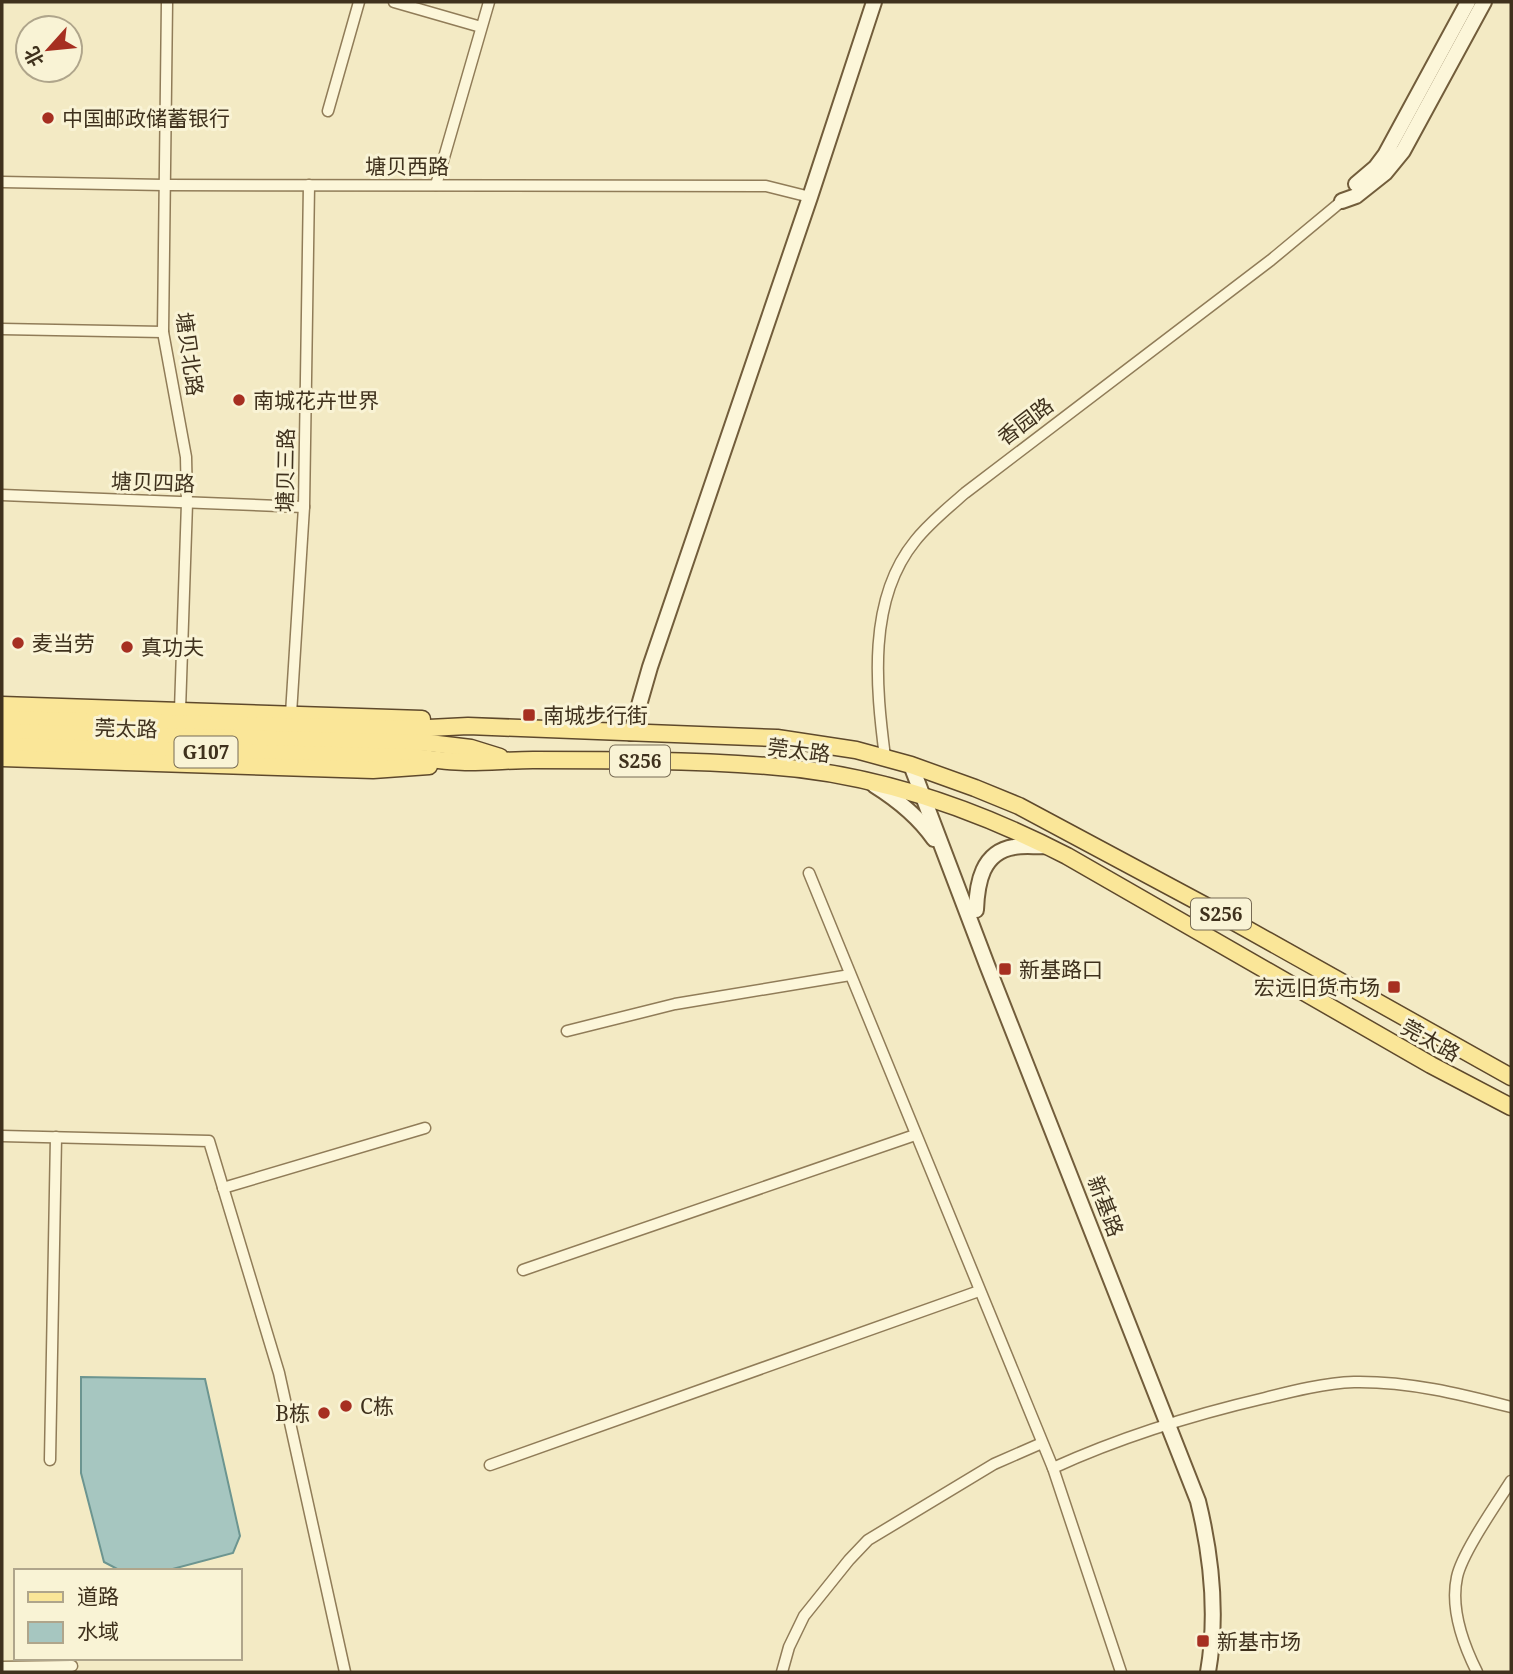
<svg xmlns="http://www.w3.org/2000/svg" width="1513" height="1674" font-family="'Noto Serif','Noto Sans SC',serif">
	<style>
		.water { fill: #a6c6c0; stroke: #6c9590; stroke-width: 2 }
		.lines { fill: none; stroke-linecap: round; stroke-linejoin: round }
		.street-casing { stroke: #907c58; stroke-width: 13 }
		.secondary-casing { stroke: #725d3b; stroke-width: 18 }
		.primary-casing { stroke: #5e492c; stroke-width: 19 }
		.street { stroke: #fcf6d9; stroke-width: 10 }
		.secondary { stroke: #fcf6d9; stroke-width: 14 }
		.primary { stroke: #fae698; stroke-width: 16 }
		.poi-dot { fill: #a62f21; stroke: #f9f3d5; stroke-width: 2.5 }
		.labels { text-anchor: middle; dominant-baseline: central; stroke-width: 6; stroke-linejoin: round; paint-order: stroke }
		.shield { fill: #f9f3d5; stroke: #776b54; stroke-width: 2 }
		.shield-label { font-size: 19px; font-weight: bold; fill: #3f311d }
		.poi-label { font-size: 21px; fill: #3f311d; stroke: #f9f3d5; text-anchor: start }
		.street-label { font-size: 21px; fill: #3f311d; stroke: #f9f3d5 }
	</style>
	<rect width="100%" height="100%" fill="#f3eac4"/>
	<!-- water -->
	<path class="water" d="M81,1377L205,1379L240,1536L233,1553L165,1571H121L104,1562L81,1473Z"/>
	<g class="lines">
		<defs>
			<g id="street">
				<path d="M167,2L163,332L186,457L187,503L180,710"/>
				<path d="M394,2L481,27"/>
				<path d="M328,111L359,2"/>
				<path d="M2,182L164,185L766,186L810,197"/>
				<path d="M436,185L489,2"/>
				<path d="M2,329L163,332"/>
				<path d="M2,495L304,507"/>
				<path d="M291,714L304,507L309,185"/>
				<path d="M885,757C876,687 867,600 915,541C929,523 948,508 965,493L1271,260L1342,201"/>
				<path d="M809,873L1053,1468L1121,1672"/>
				<path d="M567,1031L675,1004L850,975"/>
				<path d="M2,1136L209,1141L279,1373L345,1672"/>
				<path d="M223,1188L425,1128"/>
				<path d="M523,1270L915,1135"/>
				<path d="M50,1460L56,1137"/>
				<path d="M490,1465L979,1291"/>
				<path d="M1053,1468C1121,1437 1192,1415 1265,1398C1293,1391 1325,1383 1354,1382C1408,1381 1460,1394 1511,1407"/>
				<path d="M2,1667L72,1666"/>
				<path d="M782,1672L789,1647L804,1616L849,1560L868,1540L994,1464L1042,1443"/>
				<path d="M1477,1672C1463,1644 1450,1609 1457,1577C1462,1553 1497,1503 1511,1481"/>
			</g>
			<g id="secondary">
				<path d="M1356,184L1376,167L1385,155L1468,2"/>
				<path d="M1342,201L1356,196L1385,173L1403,151L1484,2"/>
				<path d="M631,733L650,667L810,197L874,2"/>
				<path d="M911,765L987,965L1198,1501C1212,1558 1218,1614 1208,1672"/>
				<path d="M874,785C898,800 918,816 934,839"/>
				<path d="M976,910C977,883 982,852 1014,847C1025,845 1037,847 1047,846"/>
			</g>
			<g id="primary">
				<path d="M2,705L422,719"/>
				<path d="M2,719L409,729L468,726L777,738L856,750L911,765L975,788L1019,806L1204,905L1511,1077"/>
				<path d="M2,732L429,743L471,748L500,757"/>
				<path d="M2,746L411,757C430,759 450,762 469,762C491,762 512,760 533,760C611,760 690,760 768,766C873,773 974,808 1067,856L1431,1065L1511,1107"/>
				<path d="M2,758L373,770L429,766"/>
			</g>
		</defs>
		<!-- street casing -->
		<use href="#street" class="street-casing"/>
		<!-- secondary casing -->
		<use href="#secondary" class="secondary-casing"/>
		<!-- primary casing -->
		<use href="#primary" class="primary-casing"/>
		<!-- street -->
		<use href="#street" class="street"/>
		<!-- secondary -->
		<use href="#secondary" class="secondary"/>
		<!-- primary -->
		<use href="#primary" class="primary"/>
	</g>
	<!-- markers -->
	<g class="poi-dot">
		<circle cx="48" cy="118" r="7"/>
		<circle cx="239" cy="400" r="7"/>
		<circle cx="18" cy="643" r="7"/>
		<circle cx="127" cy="647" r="7"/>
		<rect x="522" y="708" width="14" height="14" rx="3.5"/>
		<rect x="998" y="962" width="14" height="14" rx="3.5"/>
		<rect x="1387" y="980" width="14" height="14" rx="3.5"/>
		<circle cx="346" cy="1406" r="7"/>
		<circle cx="324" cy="1413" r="7"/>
		<rect x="1196" y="1634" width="14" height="14" rx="3.5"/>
	</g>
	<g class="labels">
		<!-- shield labels -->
		<g class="shield">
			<rect x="174.5" y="736.5" width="63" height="31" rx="5"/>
			<rect x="610" y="745.5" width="60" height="31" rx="5"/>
			<rect x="1191" y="898.5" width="60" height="31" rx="5"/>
		</g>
		<g class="shield-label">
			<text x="206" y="752">G107</text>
			<text x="640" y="761">S256</text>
			<text x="1221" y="914">S256</text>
		</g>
		<!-- poi labels -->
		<g class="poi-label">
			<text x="62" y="118">中国邮政储蓄银行</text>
			<text x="253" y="400">南城花卉世界</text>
			<text x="32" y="643">麦当劳</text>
			<text x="141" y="647">真功夫</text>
			<text x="543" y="715">南城步行街</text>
			<text x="1019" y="969">新基路口</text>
			<text x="1380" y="987" text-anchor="end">宏远旧货市场</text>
			<text x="360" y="1406">C栋</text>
			<text x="310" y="1413" text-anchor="end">B栋</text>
			<text x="1217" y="1641">新基市场</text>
		</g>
		<!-- street labels -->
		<g class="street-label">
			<text x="407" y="166">塘贝西路</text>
			<text transform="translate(190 354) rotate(82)">塘贝北路</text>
			<text transform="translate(1025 421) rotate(-37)">香园路</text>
			<text transform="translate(285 470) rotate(-89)">塘贝三路</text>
			<text transform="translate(153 482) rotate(2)">塘贝四路</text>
			<text transform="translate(126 728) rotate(2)">莞太路</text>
			<text transform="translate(799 750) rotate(7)">莞太路</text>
			<text transform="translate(1431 1040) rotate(29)">莞太路</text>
			<text transform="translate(1106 1206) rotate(69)">新基路</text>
		</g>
	</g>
	<!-- border -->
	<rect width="1513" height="1674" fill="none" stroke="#3f311d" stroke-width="7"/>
	<!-- legend -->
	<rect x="14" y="1569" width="228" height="91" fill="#f9f3d5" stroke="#afa58b" stroke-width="2"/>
	<rect x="28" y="1592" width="35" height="10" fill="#fae698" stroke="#afa58b" stroke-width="2"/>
	<text x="77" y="1604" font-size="21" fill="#3f311d">道路</text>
	<rect x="28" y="1622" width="35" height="21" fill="#a6c6c0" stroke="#afa58b" stroke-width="2"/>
	<text x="77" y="1639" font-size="21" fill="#3f311d">水域</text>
	<!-- north arrow -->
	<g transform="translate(49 49) rotate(243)"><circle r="33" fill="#f9f3d5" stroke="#afa58b" stroke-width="2"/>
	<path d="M0-5L12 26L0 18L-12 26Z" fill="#a62f21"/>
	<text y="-10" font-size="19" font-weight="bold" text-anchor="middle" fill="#3f311d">北</text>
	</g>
</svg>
